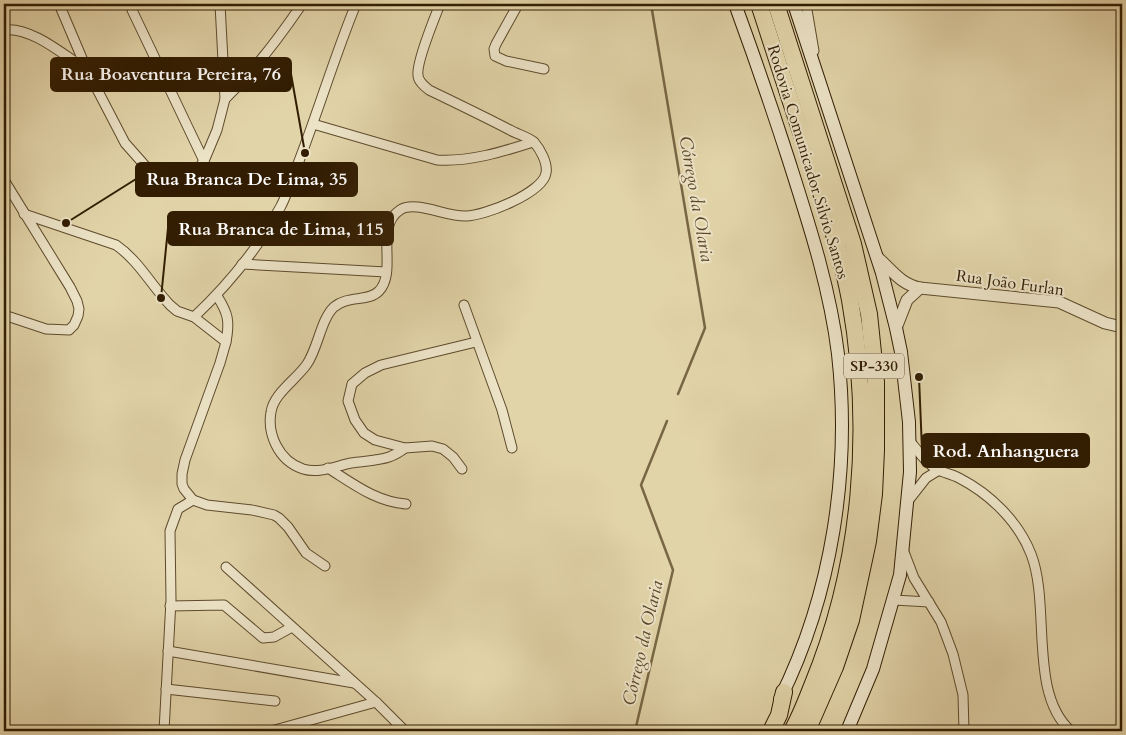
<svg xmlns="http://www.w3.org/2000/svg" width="1126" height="735" font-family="Cardo,serif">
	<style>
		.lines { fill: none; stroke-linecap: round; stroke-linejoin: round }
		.stream { stroke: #786644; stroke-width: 2.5 }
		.minor-casing { stroke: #5e4b2c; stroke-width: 11 }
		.tertiary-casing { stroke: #5e4b2c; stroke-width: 13 }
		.secondary-casing { stroke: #321d02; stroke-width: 14 }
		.motorway-casing { stroke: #321d02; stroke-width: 18 }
		.minor { stroke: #ece3c7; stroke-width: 9 }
		.tertiary { stroke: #ece3c7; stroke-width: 11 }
		.secondary { stroke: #ece3c7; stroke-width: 12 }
		.motorway { stroke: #e2d4a9; stroke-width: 16 }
		.labels { text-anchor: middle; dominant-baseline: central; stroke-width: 4; stroke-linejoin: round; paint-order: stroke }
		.shield { fill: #ece3c7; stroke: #6a583d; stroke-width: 1 }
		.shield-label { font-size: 15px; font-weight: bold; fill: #321d02 }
		.street-label { font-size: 16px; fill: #321d02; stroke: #ece3c7 }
		.water-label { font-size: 18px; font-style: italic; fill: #5b4728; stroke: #ece3c7 }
		.leader { fill: none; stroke: #321d02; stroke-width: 2 }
		.callout-dot { fill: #321d02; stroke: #ece3c7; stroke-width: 2 }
		.callout { fill: #321d02; stroke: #321d02; stroke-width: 2 }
		.callout-label { font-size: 18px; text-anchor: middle; font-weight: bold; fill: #fff }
	</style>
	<rect width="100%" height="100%" fill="#e2d4a9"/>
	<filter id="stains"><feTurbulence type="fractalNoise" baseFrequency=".004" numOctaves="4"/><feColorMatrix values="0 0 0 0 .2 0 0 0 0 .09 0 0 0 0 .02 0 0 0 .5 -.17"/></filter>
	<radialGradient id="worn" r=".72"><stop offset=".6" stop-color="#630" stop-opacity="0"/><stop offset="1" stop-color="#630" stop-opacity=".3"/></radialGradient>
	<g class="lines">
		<!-- stream -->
		<g class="stream">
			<path d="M651,4L705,328L678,394"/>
			<path d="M635,731L673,570L641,485L667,421"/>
		</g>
		<defs>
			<g id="minor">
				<path d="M59,4L87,70L125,143L148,169L159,177L174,180L184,177L198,169L204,161L217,130L225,99L220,4"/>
				<path d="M131,4L132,10L204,161"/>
				<path d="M517,4L516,8L496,44L494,49L495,56L506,61L544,69"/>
				<path d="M806,4L814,51"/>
				<path d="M4,30C31,26 65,56 87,70"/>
				<path d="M225,99C255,70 279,38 302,4"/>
				<path d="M313,124L437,160C469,162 502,152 533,142"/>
				<path d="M4,180L70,287L77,301L79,309L78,316L74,325L69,330L46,329L4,315"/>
				<path d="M24,214L116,245C139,261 151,285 170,305L177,311L194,317L226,342L220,363L185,460L182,474V484L184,489L193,500L207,505L252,510L274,515L279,518L288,527L306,553L325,566"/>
				<path d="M242,264L386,272"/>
				<path d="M217,296C228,313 230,321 226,342"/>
				<path d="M464,305L502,410L512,448"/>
				<path d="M194,317C228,285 259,247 281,206C288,192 293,176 299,161C319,109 335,55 356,4"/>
				<path d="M909,440C918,451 926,463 938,470C945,473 953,475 959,478C990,494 1018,521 1031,554C1051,605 1028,694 1071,731"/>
				<path d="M405,448C400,452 395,455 389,457C377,461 364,461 351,463C336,466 319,474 303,469C291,465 282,457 276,445C271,435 269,423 271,412C274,393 296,380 307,364C318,348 321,319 334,307C348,295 369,302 379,291C398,271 374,227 400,210C415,200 447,217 466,216C484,216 543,193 546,173C548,163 540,149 534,142C528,137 517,134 510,130C483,116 456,103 429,90C424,86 418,81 418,75C416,62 435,17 440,4"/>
				<path d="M328,468C352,483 376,502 406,504"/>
				<path d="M462,469L453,457L443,449L432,446L405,448L375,440L364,433L355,420L348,401L352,384L365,373L381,365L476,342"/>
				<path d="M908,501L926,478L939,470"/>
				<path d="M904,552L914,578L941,622L953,654L963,695L964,731"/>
				<path d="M226,567L376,702L405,731"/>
				<path d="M894,600L929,602"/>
				<path d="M170,606L224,605L263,638L274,637L292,627"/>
				<path d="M168,651L354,683"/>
				<path d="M166,689L275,701"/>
				<path d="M164,731L171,600L170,531L178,509L193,500"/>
				<path d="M271,731L376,702"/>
			</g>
			<g id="tertiary">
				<path d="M877,257C892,270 900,284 920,288L1059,302L1105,323L1122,327"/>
				<path d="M896,328L907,300L920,288"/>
			</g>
			<g id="secondary">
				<path d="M735,4C754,56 772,108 789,161C809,224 830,288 838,354C851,471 832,594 780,699"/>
				<path d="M794,4L882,273L896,328L901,352L909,422L910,472L900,575L873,669L847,731"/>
			</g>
			<g id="motorway">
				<path d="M759,4C774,50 789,97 805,144C822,195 840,247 850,300C873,429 862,565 812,686C806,701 800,717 792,731"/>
				<path d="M776,4L853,244L869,314L876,382V450L874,494L868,541L851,620L835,667L807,731"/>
				<path d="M771,731L779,715L784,692"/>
			</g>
		</defs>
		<!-- minor casing -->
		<use href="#minor" class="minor-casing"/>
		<!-- tertiary casing -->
		<use href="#tertiary" class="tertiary-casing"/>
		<!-- secondary casing -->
		<use href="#secondary" class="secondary-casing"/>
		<!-- motorway casing -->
		<use href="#motorway" class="motorway-casing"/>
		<!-- minor -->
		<use href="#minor" class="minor"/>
		<!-- tertiary -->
		<use href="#tertiary" class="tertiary"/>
		<!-- secondary -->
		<use href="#secondary" class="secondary"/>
		<!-- motorway -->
		<use href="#motorway" class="motorway"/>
	</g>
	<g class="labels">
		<!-- shield labels -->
		<rect class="shield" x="844" y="353.5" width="60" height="25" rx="4"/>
		<g class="shield-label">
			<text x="874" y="366">SP-330</text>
		</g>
		<!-- street labels -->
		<g class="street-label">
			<text transform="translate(808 162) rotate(73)">Rodovia Comunicador Silvio Santos</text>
			<text transform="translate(1010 283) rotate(8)">Rua João Furlan</text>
		</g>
		<!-- water labels -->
		<g class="water-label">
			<text transform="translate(696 199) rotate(80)">Córrego da Olaria</text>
			<text transform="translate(643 643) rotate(-77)">Córrego da Olaria</text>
		</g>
	</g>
	<!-- callouts -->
	<path class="leader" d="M305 153L291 74M66 223L136 179M161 298L168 228M919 377L922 450"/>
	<g class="callout-dot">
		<circle cx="305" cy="153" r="5"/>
		<circle cx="66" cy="223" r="5"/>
		<circle cx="161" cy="298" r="5"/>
		<circle cx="919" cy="377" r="5"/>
	</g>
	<g class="callout">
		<rect x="51" y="58" width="240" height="33" rx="5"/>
		<rect x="136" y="163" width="221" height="33" rx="5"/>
		<rect x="168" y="212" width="225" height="33" rx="5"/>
		<rect x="922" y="434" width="167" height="33" rx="5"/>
	</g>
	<g class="callout-label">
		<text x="171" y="80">Rua Boaventura Pereira, 76</text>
		<text x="247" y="185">Rua Branca De Lima, 35</text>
		<text x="281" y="235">Rua Branca de Lima, 115</text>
		<text x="1006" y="457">Rod. Anhanguera</text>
	</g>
	<!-- margin -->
	<rect width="1126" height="735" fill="none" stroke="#e2d4a9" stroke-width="20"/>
	<rect x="5" y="5" width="1116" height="725" fill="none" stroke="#321d02" stroke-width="2.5"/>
	<rect x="10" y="10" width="1106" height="715" fill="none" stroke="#321d02"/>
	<rect width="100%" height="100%" filter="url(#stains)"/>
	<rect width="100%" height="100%" fill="url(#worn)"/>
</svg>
